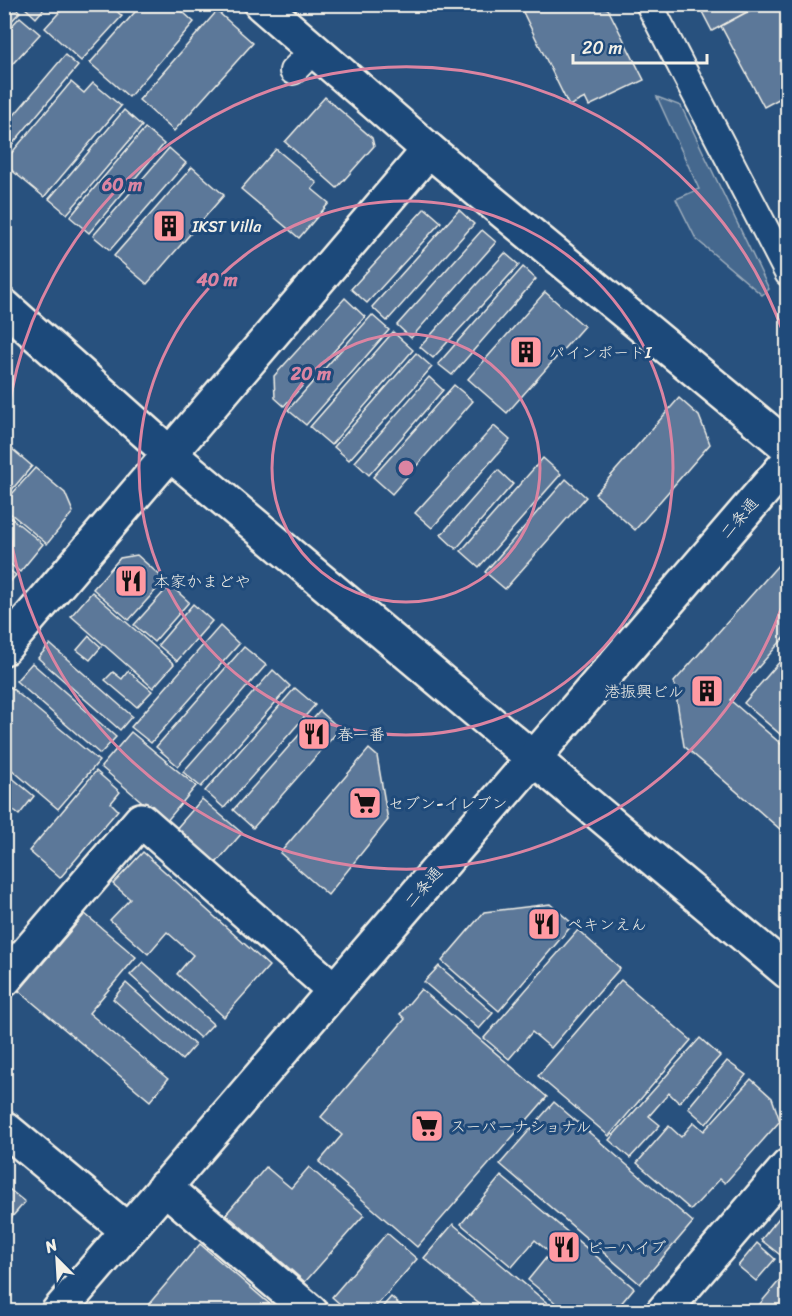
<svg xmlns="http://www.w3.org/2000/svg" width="792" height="1316" font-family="Sriracha,'Klee One',sans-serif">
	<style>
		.green { fill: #45688e; stroke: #9cacbb; stroke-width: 1.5 }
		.building { fill: #5b7899; stroke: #f4f1e8; stroke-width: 1.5 }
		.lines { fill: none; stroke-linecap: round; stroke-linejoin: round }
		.lane-casing { stroke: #f4f1e8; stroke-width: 30 }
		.street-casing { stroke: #f4f1e8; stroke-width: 38 }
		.secondary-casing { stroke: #f4f1e8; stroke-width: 38 }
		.lane { stroke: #1f4a7a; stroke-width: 26 }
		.street { stroke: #1f4a7a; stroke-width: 33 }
		.secondary { stroke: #1f4a7a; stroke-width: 33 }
		.ring { fill: none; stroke: #db84a2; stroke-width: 3 }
		.labels { text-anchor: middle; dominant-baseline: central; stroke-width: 6; stroke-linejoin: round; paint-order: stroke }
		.poi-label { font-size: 16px; fill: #f4f1e8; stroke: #1f4a7a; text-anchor: start }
		.street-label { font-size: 16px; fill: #f4f1e8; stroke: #1f4a7a }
		.centre { fill: #db84a2; stroke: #1f4a7a; stroke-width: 3 }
		.ring-label { font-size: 18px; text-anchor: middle; font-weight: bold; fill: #db84a2; stroke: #1f4a7a; stroke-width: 6; stroke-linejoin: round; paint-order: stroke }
	</style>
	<rect width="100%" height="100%" fill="#28517e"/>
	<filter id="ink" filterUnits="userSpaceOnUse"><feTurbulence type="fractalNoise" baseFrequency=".0167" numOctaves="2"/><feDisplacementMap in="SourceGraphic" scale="12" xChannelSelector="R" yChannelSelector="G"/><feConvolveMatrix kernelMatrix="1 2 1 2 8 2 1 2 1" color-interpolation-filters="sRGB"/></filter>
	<g filter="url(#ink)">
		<!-- green -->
		<path class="green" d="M657,97L681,106L769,289L762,295L696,239L676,199L699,189Z"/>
		<!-- building -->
		<g class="building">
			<path d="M4,4H11L20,12L4,29Z"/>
			<path d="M21,4H48L36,18Z"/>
			<path d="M67,4H109L122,16L81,61L45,28Z"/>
			<path d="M142,4H174L194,22L129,97L90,63Z"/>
			<path d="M519,4H597L608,9L644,80L589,106L585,98L569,106Z"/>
			<path d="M698,4H762L712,31Z"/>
			<path d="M762,4H788V94L764,107L721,26Z"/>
			<path d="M217,11L253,43L174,131L139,100Z"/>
			<path d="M20,17L40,34L4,73V34Z"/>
			<path d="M65,55L78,66L4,154V127Z"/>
			<path d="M71,82L84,93L93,83L121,106L44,197L4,164V162Z"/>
			<path d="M325,97L372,138L374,146L337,188L285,142Z"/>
			<path d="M124,110L142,126L67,214L49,199Z"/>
			<path d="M145,128L164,144L89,233L70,217Z"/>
			<path d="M169,148L186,163L110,250L93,236Z"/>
			<path d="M276,149L317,183L312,189L329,203L299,238L241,189Z"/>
			<path d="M192,167L224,195L147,284L114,256Z"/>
			<path d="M425,208L441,222L367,303L351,289Z"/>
			<path d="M459,210L474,224L387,321L372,307Z"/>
			<path d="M482,230L496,242L411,338L397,325Z"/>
			<path d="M505,253L519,265L433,358L420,347Z"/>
			<path d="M523,267L536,279L452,375L438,364Z"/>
			<path d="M545,292L584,326L507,413L468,379Z"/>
			<path d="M345,298L365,317L284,406L275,398L274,376Z"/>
			<path d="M372,315L389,330L306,425L288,410Z"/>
			<path d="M393,332L413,350L331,445L310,427Z"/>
			<path d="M416,353L432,367L349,460L334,447Z"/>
			<path d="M429,377L443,390L369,475L355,462Z"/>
			<path d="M454,385L473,401L392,494L373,477Z"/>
			<path d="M679,398L699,416L710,444L635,530L595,494Z"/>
			<path d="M494,426L510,440L432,528L415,513Z"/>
			<path d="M4,442L32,466L4,499Z"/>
			<path d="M543,458L561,474L479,567L461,551Z"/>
			<path d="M35,468L65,493L73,512L47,544L4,508V503Z"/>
			<path d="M498,470L513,484L456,549L441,535Z"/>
			<path d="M566,479L586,497L505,589L485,572Z"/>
			<path d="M4,512L43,544L20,572L4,559Z"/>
			<path d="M788,554V633L730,700L788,750V836L684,746L674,682Z"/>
			<path d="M137,555L165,580L129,620L93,589L120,558Z"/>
			<path d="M4,566L16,575L4,589Z"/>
			<path d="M170,585L189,602L154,642L134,625Z"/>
			<path d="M92,592L174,664L153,688L71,616Z"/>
			<path d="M193,604L212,621L177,661L158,645Z"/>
			<path d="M220,626L239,644L151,743L131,727Z"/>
			<path d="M89,636L101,647L90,660L77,650Z"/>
			<path d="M50,644L132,716L120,730L38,658Z"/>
			<path d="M244,647L266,665L178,766L156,747Z"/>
			<path d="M788,652V741L744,703Z"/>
			<path d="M32,663L116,737L100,754L16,681Z"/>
			<path d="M273,670L290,686L201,787L183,772Z"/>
			<path d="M128,671L152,691L137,707L105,680L113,672L122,679Z"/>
			<path d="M9,686L99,761L58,809L4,763V692Z"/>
			<path d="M295,688L315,705L224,808L205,791Z"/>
			<path d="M320,711L340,729L253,828L233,810Z"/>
			<path d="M131,732L196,786L166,822L101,767Z"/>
			<path d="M369,749L377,756L388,820L328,895L280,853Z"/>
			<path d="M4,771L34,796L19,815L4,803Z"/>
			<path d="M96,771L120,792L111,803L118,810L60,878L29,851Z"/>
			<path d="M202,799L242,833L216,863L175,830Z"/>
			<path d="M143,852L269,966L224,1017L177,974L193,955L167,932L148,954L110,920L130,899L113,884Z"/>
			<path d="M550,904L573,924L499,1011L442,961L484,912Z"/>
			<path d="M85,914L136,957L89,1013L168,1079L150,1101L19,991Z"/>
			<path d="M578,930L620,968L551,1048L532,1032L509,1059L484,1038Z"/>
			<path d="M143,962L213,1024L200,1038L130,975Z"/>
			<path d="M439,966L493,1013L479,1029L424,982Z"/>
			<path d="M621,980L691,1040L609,1136L538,1076Z"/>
			<path d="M126,983L195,1045L182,1060L113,999Z"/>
			<path d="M421,989L547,1097L417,1247L319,1162L342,1135L321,1117L405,1019L400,1014Z"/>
			<path d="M700,1038L720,1056L679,1103L669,1093L649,1116L660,1125L630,1158L609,1140Z"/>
			<path d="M727,1061L746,1075L706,1124L688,1108Z"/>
			<path d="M751,1079L772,1098L780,1121L725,1183L720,1179L691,1210L637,1163L669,1126L681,1137L694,1122L704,1131Z"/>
			<path d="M554,1102L693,1222L640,1284L500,1164Z"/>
			<path d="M266,1167L291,1188L309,1167L364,1215L305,1282L226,1214Z"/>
			<path d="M501,1176L634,1288L614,1312H579L568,1303L563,1309L528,1280L550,1253L535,1240L512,1267L461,1224Z"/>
			<path d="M4,1185L25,1202L4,1226Z"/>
			<path d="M787,1208H788V1261L761,1240Z"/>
			<path d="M453,1224L558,1312H489L424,1258Z"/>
			<path d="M387,1233L417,1259L371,1312H349L332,1297Z"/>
			<path d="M757,1243L775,1259L756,1281L738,1266Z"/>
			<path d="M200,1244L279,1312H142Z"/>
			<path d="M785,1274L788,1276V1312H753Z"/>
			<path d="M391,1297L408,1312H378Z"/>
		</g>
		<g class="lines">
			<defs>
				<g id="lane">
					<path d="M649,4L788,273"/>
					<path d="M293,71L314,50"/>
				</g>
				<g id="street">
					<path d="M261,4L429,150L788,447"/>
					<path d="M4,648L429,150"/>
					<path d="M4,980L141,820L334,990"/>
					<path d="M4,1128L127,1230"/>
					<path d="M164,1187L311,1312"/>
					<path d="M663,1312L788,1166"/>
				</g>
				<g id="secondary">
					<path d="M4,306L170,454L788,972"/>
					<path d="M58,1312L788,462"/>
				</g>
			</defs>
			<!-- lane casing -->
			<use href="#lane" class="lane-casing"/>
			<!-- street casing -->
			<use href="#street" class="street-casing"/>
			<!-- secondary casing -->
			<use href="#secondary" class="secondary-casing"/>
			<!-- lane -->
			<use href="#lane" class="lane"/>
			<!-- street -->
			<use href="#street" class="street"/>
			<!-- secondary -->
			<use href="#secondary" class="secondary"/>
		</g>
	</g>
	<!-- distance rings -->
	<g class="ring">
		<circle cx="406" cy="468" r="134"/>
		<circle cx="406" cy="468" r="267"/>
		<path d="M787 592A401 401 0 1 1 787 344"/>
	</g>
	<!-- icons -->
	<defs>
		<symbol id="building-square" viewBox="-11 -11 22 22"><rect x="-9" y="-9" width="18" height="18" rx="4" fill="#ff9aa2" stroke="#1f4a7a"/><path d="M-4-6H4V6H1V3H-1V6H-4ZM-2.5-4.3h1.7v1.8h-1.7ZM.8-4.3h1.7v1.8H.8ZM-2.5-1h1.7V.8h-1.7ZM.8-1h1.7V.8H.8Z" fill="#111"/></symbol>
		<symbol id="restaurant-square" viewBox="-11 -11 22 22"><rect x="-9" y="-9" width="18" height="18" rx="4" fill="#ff9aa2" stroke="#1f4a7a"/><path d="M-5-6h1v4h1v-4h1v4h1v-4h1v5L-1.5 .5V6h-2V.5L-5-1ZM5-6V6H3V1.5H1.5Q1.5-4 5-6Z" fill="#111"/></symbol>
		<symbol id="supermarket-square" viewBox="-11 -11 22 22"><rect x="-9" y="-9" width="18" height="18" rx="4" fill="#ff9aa2" stroke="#1f4a7a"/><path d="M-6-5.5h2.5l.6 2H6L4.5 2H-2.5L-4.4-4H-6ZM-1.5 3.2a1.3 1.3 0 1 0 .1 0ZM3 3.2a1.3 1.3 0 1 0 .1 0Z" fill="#111"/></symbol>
	</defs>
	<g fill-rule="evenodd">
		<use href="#building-square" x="150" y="207" width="38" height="38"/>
		<use href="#building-square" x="507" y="333" width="38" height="38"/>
		<use href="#restaurant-square" x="112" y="562" width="38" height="38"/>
		<use href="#building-square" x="688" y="672" width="38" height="38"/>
		<use href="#restaurant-square" x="295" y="715" width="38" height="38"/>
		<use href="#supermarket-square" x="346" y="784" width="38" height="38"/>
		<use href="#restaurant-square" x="525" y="905" width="38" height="38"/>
		<use href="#supermarket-square" x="408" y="1107" width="38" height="38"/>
		<use href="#restaurant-square" x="545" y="1228" width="38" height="38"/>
	</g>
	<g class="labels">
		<!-- poi labels -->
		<g class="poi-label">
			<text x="192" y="226">IKST Villa</text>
			<text x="549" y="352">パインポートI</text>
			<text x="154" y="581">本家かまどや</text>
			<text x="684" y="691" text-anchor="end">港振興ビル</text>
			<text x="337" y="734">春一番</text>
			<text x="388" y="803">セブン-イレブン</text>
			<text x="567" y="924">ペキンえん</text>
			<text x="450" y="1126">スーパーナショナル</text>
			<text x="587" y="1247">ビーハイブ</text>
		</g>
		<!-- street labels -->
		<g class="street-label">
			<text transform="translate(739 518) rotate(-49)">二条通</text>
			<text transform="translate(423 887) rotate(-49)">二条通</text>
		</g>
	</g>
	<circle cx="406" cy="468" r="9" class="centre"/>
	<g class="ring-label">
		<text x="122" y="191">60 m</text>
		<text x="217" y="286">40 m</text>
		<text x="311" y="380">20 m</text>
	</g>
	<!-- margin -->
	<rect width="792" height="1316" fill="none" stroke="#1f4a7a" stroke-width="24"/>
	<rect x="12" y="12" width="768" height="1292" fill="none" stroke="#f4f1e8" stroke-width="2" filter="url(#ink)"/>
	<!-- north arrow -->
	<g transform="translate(57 1259) rotate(336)" stroke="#1f4a7a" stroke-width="4.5" paint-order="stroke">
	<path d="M0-4.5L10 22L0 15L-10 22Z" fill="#f4f1e8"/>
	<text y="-9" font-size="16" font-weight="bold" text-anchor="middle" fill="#f4f1e8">N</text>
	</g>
	<!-- scale -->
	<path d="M573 54v9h134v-9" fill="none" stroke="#f4f1e8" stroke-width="3"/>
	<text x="582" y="54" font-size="18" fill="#f4f1e8" stroke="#1f4a7a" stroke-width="4.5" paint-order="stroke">20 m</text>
</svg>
